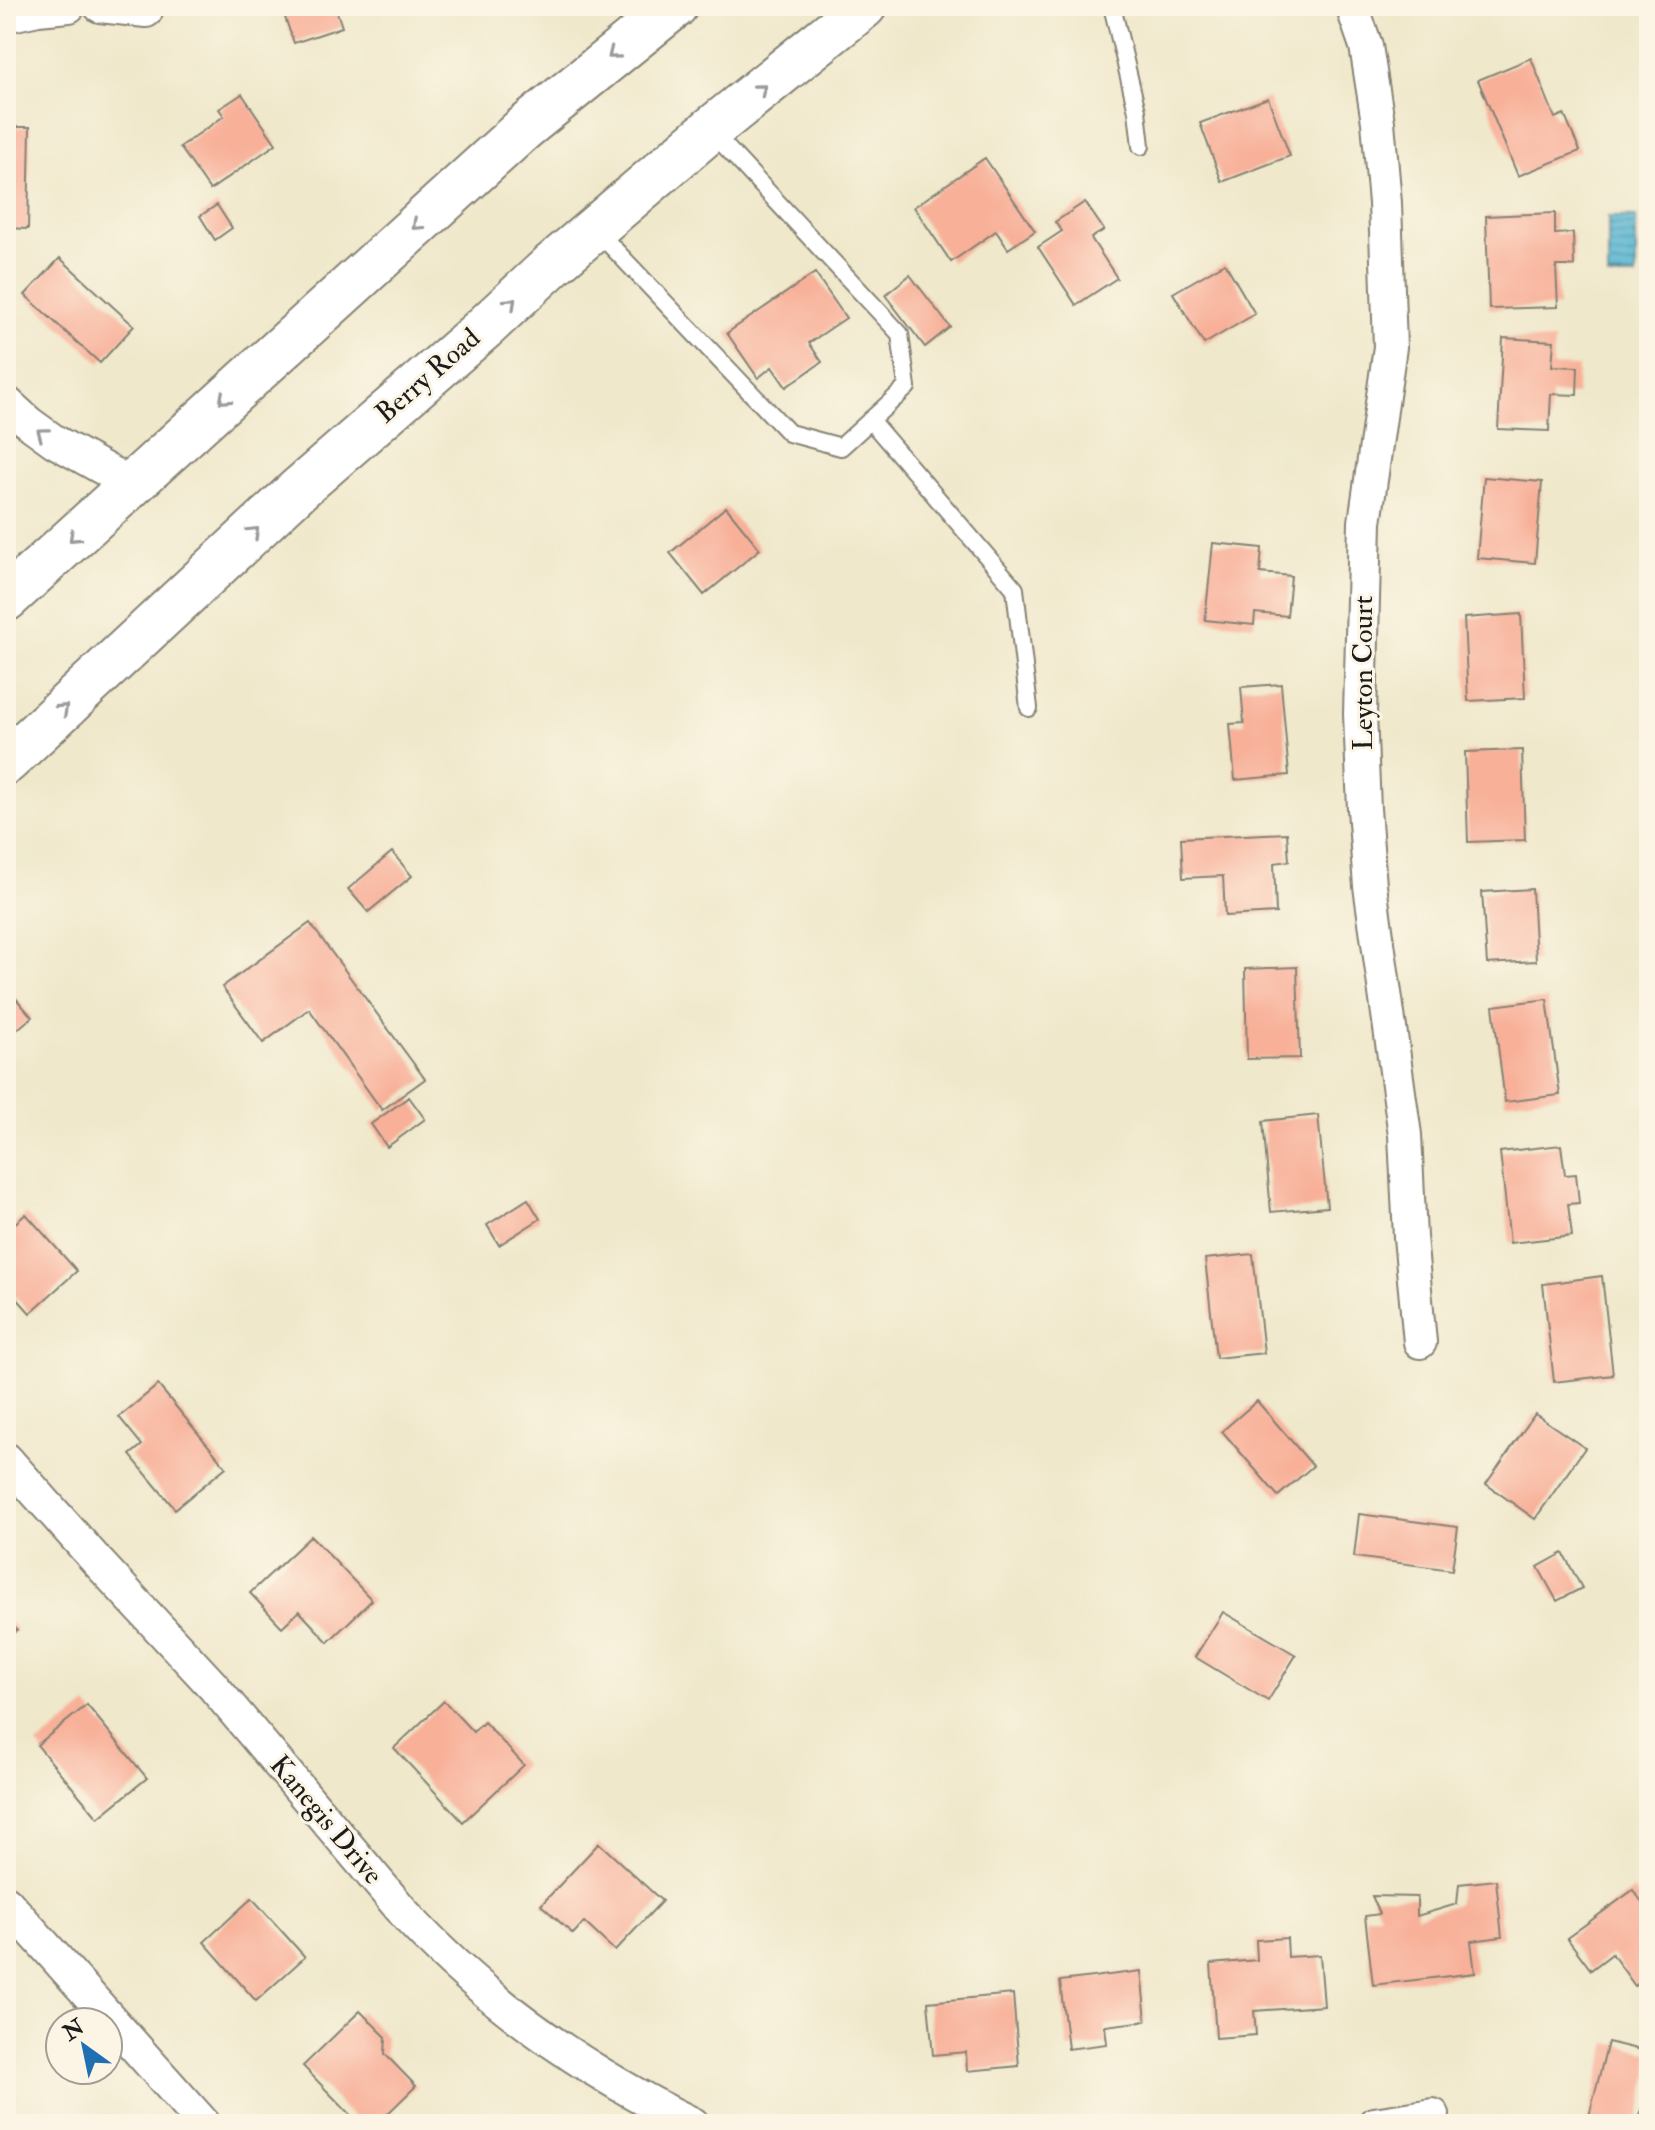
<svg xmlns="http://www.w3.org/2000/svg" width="1655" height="2130" font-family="'IM FELL Double Pica',serif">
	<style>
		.water { fill: url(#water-rules); stroke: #386878; stroke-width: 2 }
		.building { fill: #f8b099 }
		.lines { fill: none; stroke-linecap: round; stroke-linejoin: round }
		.lane-casing { stroke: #868274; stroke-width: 20 }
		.street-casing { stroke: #868274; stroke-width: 36 }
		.highway-casing { stroke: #868274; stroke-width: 48 }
		.lane { stroke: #fff; stroke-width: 16 }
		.street { stroke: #fff; stroke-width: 32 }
		.highway { stroke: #fff; stroke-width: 44 }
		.oneway { stroke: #999 }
		.labels { text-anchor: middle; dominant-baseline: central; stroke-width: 6; stroke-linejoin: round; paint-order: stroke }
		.street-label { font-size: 28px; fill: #1c1c1c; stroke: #fcf5e5 }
	</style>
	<defs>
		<pattern id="water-rules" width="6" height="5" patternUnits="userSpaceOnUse" patternTransform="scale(2)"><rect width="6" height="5" fill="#55b5d3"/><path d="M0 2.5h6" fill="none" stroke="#4692aa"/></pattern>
	</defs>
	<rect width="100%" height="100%" fill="#fcf5e5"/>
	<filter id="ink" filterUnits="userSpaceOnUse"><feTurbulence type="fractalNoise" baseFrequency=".0125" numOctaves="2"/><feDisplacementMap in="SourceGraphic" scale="16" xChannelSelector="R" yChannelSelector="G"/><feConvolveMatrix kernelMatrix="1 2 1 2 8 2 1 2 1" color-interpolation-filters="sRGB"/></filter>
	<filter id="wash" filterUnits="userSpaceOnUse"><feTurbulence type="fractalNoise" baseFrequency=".006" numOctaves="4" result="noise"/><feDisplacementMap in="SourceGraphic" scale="32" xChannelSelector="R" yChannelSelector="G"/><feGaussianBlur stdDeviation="1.8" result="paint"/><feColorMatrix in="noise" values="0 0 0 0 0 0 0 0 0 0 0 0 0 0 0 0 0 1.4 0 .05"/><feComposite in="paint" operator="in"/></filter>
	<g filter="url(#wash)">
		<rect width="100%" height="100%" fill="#efe8cb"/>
		<!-- water -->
		<rect class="water" x="1608" y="217" width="28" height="60"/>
		<g id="blocks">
			<!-- building -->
			<g class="building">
				<path d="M281,6H335L342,27L294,43Z"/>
				<path d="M1531,58L1555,118L1564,114L1580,151L1518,176L1478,80Z"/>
				<path d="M242,94L276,144L210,190L180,147L224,116L219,109Z"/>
				<path d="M1268,98L1290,156L1222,182L1200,123Z"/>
				<path d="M6,127H30L28,229L6,228Z"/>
				<path d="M985,158L1035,231L1008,249L996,231L951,262L914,207Z"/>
				<path d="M1085,202L1104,230L1091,238L1117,278L1076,305L1038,247L1062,231L1055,222Z"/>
				<path d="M217,205L232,228L215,240L200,216Z"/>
				<path d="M1555,213V234L1573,233L1574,266H1556L1558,307L1489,309L1486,216Z"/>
				<path d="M60,258L134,326L100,363L25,295Z"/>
				<path d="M1225,263L1255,314L1204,344L1173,293Z"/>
				<path d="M815,273L846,318L809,343L822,362L786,387L772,367L758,378L727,333Z"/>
				<path d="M910,275L950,327L925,347L885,295Z"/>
				<path d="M1503,338L1554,341L1552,366L1578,367L1577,395L1551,394L1549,431L1498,429Z"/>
				<path d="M1484,477L1542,482L1535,563L1477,558Z"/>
				<path d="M726,507L760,549L704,595L670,553Z"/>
				<path d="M1213,543L1262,548L1260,573L1291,576L1287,616L1255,613L1254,625L1205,620Z"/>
				<path d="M1521,614L1525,698L1468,701L1464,618Z"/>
				<path d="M1281,684L1289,775L1235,780L1230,724L1244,723L1241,687Z"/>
				<path d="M1522,750L1525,840L1468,842L1465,752Z"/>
				<path d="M1287,833L1289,861L1274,863L1276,913L1225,916L1223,876L1183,878L1181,838Z"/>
				<path d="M392,852L412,876L368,912L348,889Z"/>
				<path d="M1532,889L1536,961L1487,964L1482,892Z"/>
				<path d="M310,923L425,1079L382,1110L309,1009L263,1043L222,987Z"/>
				<path d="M1297,967L1300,1058L1247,1059L1245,969Z"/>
				<path d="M6,987L32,1017L6,1039Z"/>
				<path d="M1547,999L1560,1095L1505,1102L1493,1006Z"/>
				<path d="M409,1097L425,1119L387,1147L371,1124Z"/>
				<path d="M1318,1115L1327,1207L1271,1212L1263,1121Z"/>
				<path d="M1561,1145L1565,1175L1576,1174L1579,1203L1568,1204L1572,1236L1510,1243L1500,1152Z"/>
				<path d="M528,1199L540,1219L499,1245L487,1225Z"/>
				<path d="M26,1214L77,1271L30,1313L6,1286V1231Z"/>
				<path d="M1253,1254L1264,1353L1216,1358L1205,1259Z"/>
				<path d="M1602,1276L1613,1375L1554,1382L1543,1284Z"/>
				<path d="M158,1385L226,1467L175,1509L130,1455L142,1445L119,1417Z"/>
				<path d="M1257,1401L1313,1466L1278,1496L1222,1431Z"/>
				<path d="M1535,1414L1585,1448L1535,1519L1486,1484Z"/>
				<path d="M1359,1514L1458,1527L1452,1570L1354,1557Z"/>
				<path d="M311,1536L372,1600L328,1642L299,1611L282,1627L250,1593Z"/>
				<path d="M1563,1553L1582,1588L1557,1601L1538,1567Z"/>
				<path d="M1223,1612L1296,1655L1268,1701L1195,1657Z"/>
				<path d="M6,1617L17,1630L6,1639Z"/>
				<path d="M444,1701L473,1732L484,1722L524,1765L463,1822L394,1748Z"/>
				<path d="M87,1705L147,1778L98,1818L37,1745Z"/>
				<path d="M599,1843L662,1901L615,1951L584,1922L573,1934L541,1905Z"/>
				<path d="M1496,1880L1502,1937L1471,1941L1475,1973L1373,1985L1365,1916L1380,1914L1372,1896L1417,1897V1916L1457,1904L1459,1884Z"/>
				<path d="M1633,1890L1649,1911V1975L1635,1986L1612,1954L1591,1970L1567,1938Z"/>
				<path d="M252,1898L305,1957L256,2001L204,1942Z"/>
				<path d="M1287,1938L1288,1957L1320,1955L1324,2006L1254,2011L1256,2035L1216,2038L1211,1964L1257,1960L1256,1940Z"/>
				<path d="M1141,1971L1146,2021L1105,2026L1107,2044L1068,2049L1060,1981Z"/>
				<path d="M1013,1994L1019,2066L967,2071L966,2052L933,2055L928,2002Z"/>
				<path d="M360,2011L386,2037L385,2054L416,2086L377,2124H359L303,2066Z"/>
				<path d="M1608,2042L1649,2052V2077L1638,2124H1587Z"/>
			</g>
		</g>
	</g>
	<g filter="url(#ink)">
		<use href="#blocks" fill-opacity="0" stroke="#868274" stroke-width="2"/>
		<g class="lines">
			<defs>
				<g id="lane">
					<path d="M1112,6L1137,111L1141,146"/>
					<path d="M596,230L789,433L841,447L907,387L900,334L712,132"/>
					<path d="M870,420L1015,589L1029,708"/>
				</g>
				<g id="street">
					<path d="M100,6L146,11"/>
					<path d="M1352,6L1366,46L1378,122L1385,203L1390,347L1365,522L1360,714L1364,809L1370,886L1405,1135L1410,1237L1420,1342"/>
					<path d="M6,16L38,9L69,6"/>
					<path d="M6,402L29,423L54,441L131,484"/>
					<path d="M6,1459L96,1560L212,1685L411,1921C492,2007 588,2073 693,2124"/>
					<path d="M6,1902L204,2124"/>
					<path d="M1374,2124L1433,2115"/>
				</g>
				<g id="highway">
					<path d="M6,599L523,129L675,6"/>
					<path d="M6,762L299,489L484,328L552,265L710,130L864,6"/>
				</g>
			</defs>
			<!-- lane casing -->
			<use href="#lane" class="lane-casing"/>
			<!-- street casing -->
			<use href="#street" class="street-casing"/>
			<!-- highway casing -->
			<use href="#highway" class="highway-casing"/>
			<!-- lane -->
			<use href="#lane" class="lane"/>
			<!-- street -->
			<use href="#street" class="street"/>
			<!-- highway -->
			<use href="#highway" class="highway"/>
		</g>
		<!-- one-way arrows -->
		<defs><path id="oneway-chevron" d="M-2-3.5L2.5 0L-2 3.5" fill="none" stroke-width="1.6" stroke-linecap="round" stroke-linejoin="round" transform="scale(2)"/></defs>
		<g class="oneway">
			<use href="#oneway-chevron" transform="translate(613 54) rotate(141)"/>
			<use href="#oneway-chevron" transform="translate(761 89) rotate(-39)"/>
			<use href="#oneway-chevron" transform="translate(417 225) rotate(138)"/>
			<use href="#oneway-chevron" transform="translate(511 303) rotate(-43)"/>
			<use href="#oneway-chevron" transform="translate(224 399) rotate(138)"/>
			<use href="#oneway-chevron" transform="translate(42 433) rotate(-143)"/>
			<use href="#oneway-chevron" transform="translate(254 532) rotate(-44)"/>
			<use href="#oneway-chevron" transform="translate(74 537) rotate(137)"/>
			<use href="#oneway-chevron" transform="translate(63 709) rotate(-43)"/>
		</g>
	</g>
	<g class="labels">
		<!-- street labels -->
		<g class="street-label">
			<text transform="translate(428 376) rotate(-41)">Berry Road</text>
			<text transform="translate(1363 673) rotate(-90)">Leyton Court</text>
			<text transform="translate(326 1820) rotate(50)">Kanegis Drive</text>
		</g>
	</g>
	<!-- margin -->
	<rect width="1655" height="2130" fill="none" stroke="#fcf5e5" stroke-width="32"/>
	<!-- north arrow -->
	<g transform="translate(84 2046) rotate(327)"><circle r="38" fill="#fcf5e5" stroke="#a29e95" stroke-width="2"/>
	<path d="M0-6L14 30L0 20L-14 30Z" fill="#1f6fb2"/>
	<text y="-12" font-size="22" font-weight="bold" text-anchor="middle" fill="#1c1c1c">N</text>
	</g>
</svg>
